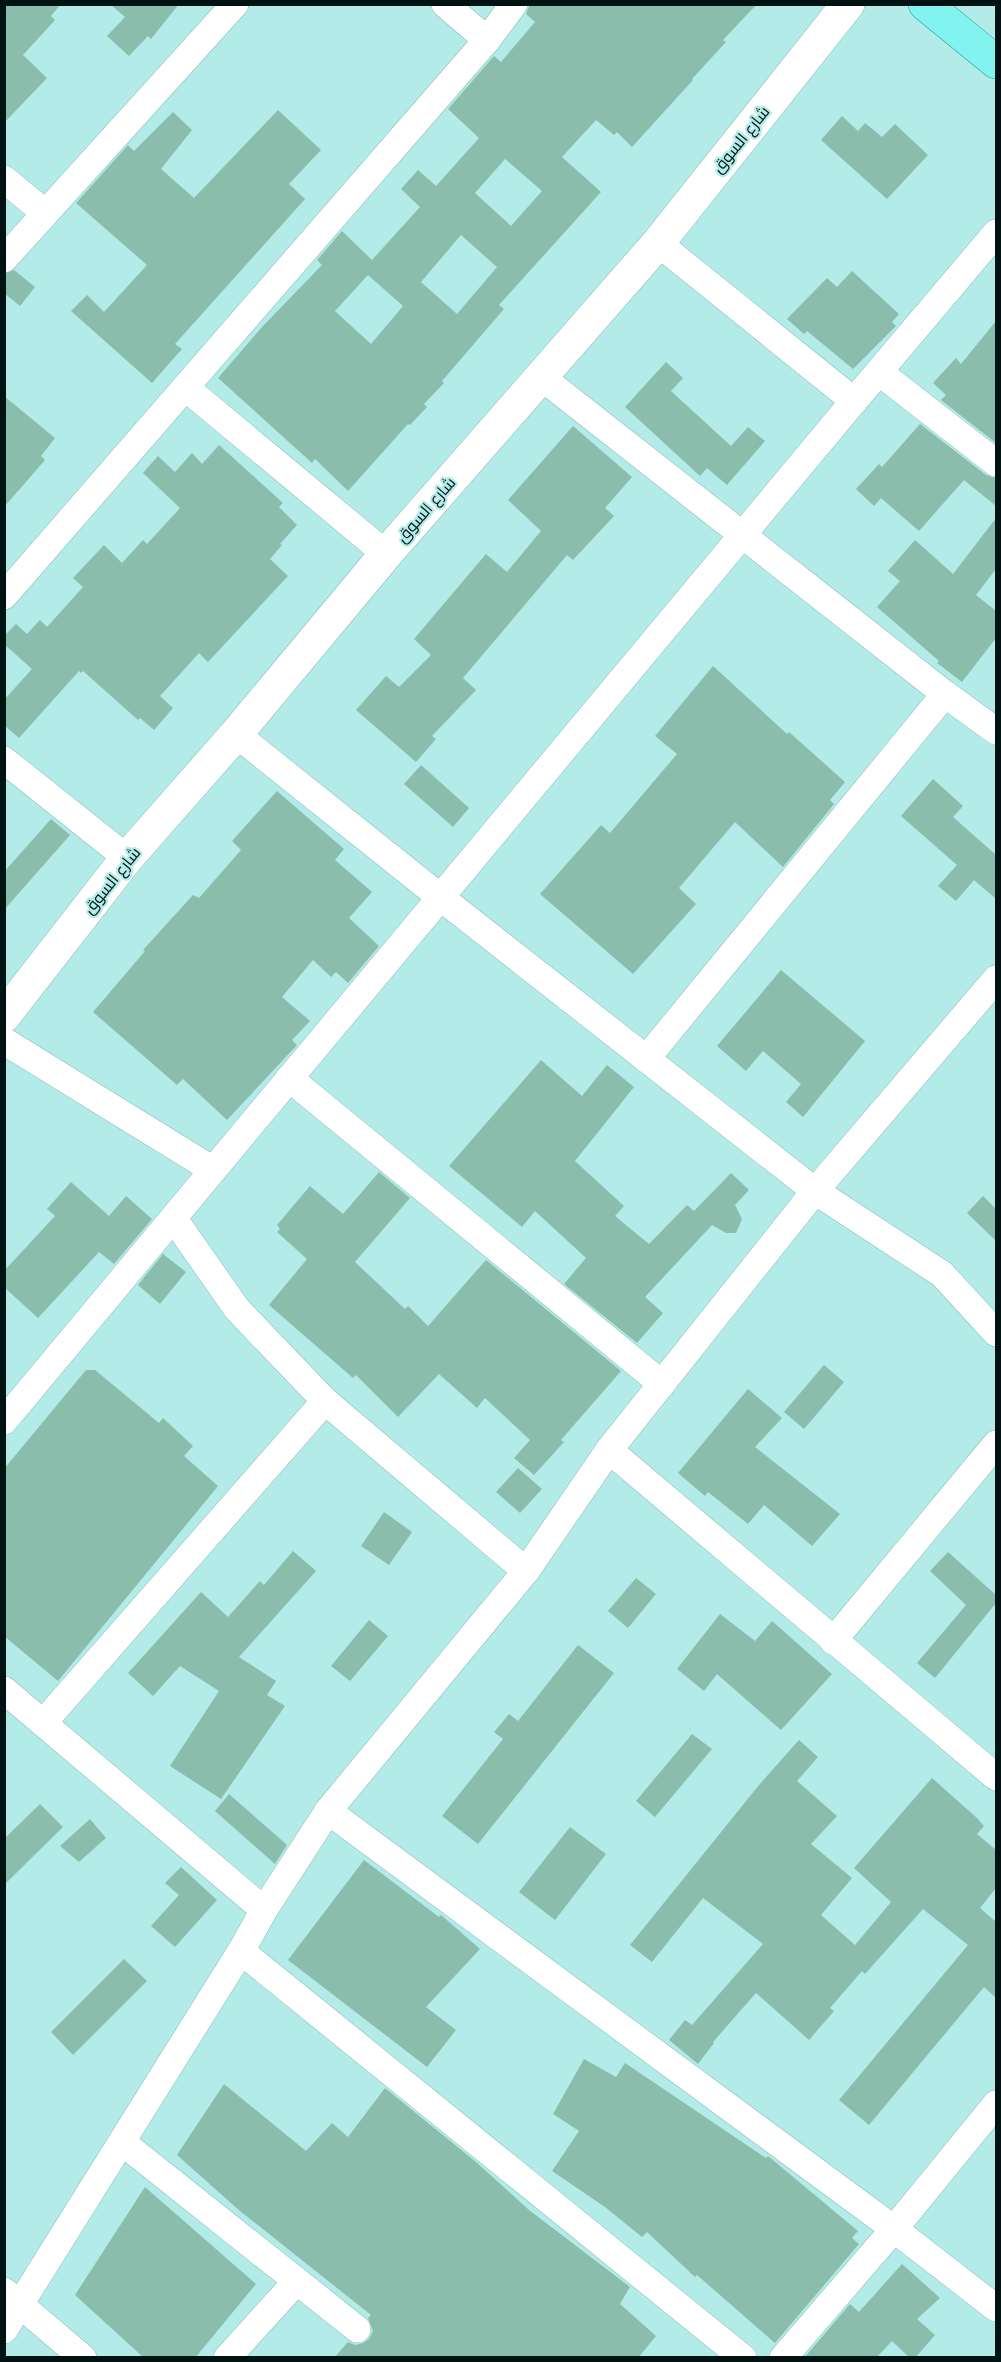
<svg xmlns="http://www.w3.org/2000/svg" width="1001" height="2362" font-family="'Playfair Display',Cairo,serif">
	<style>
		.building { fill: #8bbdac; fill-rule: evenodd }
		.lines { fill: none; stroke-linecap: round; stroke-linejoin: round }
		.street-casing { stroke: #87bebb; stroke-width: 28 }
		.secondary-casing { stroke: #87bebb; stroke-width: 34 }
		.primary-casing { stroke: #1f9f9c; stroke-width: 34 }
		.street { stroke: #fff; stroke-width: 27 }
		.secondary { stroke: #fff; stroke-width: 33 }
		.primary { stroke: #83f3f0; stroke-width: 33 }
		.labels { text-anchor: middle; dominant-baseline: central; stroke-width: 4.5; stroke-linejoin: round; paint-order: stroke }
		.street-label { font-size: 16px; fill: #001312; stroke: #b2ebe8 }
	</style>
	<rect width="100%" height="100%" fill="#b2ebe8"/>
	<!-- building -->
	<g class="building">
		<path d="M4,4H61L51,16L55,20L23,55L47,78L4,123Z"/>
		<path d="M110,4H179L151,39L148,36L129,56L107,36L125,17Z"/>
		<path d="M530,4H757L723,40L726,42L692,79L693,80L632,147L617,132L614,135L596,120L562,157L601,192L499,305L504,309L442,381L444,383L424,404L427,407L410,425L408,424L348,491L315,459L312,463L218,378L262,327L322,265L317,260L342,231L372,260L420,207L401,189L418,170L436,186L479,138L448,109L494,56L501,62L535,22L526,14ZM505,159L542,191L511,226L475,193ZM461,235L497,267L457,314L421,282ZM368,275L403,306L371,344L335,311Z"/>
		<path d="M278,110L321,150L289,184L305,199L175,344L182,349L152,383L71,311L87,295L104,312L147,265L76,203L128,145L134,151L173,112L192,130L161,169L194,198Z"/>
		<path d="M842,116L858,131L865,123L882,137L895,124L928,155L887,199L821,140Z"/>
		<path d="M14,270L35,287L20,306L4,293V274Z"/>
		<path d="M852,271L899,314L892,322L896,326L853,369L807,331L804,334L787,319L827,278L837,287Z"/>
		<path d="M996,321V443L941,400L946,395L933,383L956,358L961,364Z"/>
		<path d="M666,362L683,378L671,391L731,446L748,427L765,441L727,485L707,468L700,476L625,407Z"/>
		<path d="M4,396L55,438L41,456L45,460L4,507Z"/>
		<path d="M920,424L986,475L996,478V506L964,480L919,531L881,498L874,506L856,489L879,464L882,467Z"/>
		<path d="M573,426L632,477L605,508L614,516L573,560L567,555L463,678L476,690L432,736L436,739L416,762L356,710L386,676L399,687L431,655L414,639L486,554L507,572L541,531L508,500Z"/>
		<path d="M219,445L283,503L279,507L297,525L280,544L282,545L270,559L288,576L208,662L199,653L160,696L173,708L154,730L140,718L138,720L83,671L81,673L79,671L19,738L4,725V700L32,669L4,644V636L16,624L27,634L40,620L47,627L83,587L73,578L104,545L122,563L143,540L147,544L180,508L143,473L158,456L175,472L192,453L202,464Z"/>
		<path d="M996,518V569L976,595L996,611V638L962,682L937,663L939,661L877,607L900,581L888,571L915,540L953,574Z"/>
		<path d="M713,666L787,734L789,732L845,782L830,800L834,804L783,867L735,822L679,888L696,904L633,974L540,894L601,825L610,833L677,754L655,736Z"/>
		<path d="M421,765L469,808L453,827L404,784Z"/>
		<path d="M933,779L963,806L953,817L996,855V899L974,880L956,901L938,886L957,865L901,816Z"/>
		<path d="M277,791L344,849L335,860L372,892L349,918L379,946L348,983L336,972L331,977L313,960L282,997L310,1021L292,1040L297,1045L227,1120L183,1079L177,1085L93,1012L145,951L143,950L193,895L199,898L241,850L232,841Z"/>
		<path d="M51,819L70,835L4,910V872Z"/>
		<path d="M781,970L865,1041L803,1117L786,1102L801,1084L763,1051L746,1071L717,1046Z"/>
		<path d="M541,1060L582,1096L607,1065L634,1087L575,1161L624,1206L615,1216L649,1244L687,1205L694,1211L731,1173L749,1190L735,1205L742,1219L736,1233H726L712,1225L645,1297L663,1313L637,1343L564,1284L586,1258L535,1211L522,1227L449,1166Z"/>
		<path d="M379,1172L410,1198L355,1262L405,1309L408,1306L428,1326L486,1260L621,1371L561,1440L564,1442L534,1475L514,1458L530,1440L485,1398L477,1408L439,1374L398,1417L356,1375L353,1378L269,1305L307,1259L277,1232L280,1229L277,1225L310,1186L343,1214Z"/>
		<path d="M71,1182L109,1216L126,1196L152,1219L114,1264L99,1252L38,1318L4,1287V1271L55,1216L47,1209Z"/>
		<path d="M983,1196L996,1209V1241L967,1213Z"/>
		<path d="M163,1254L186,1272L160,1304L138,1285Z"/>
		<path d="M824,1365L844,1382L804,1429L784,1412Z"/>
		<path d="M86,1370H95L159,1423L163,1418L193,1446L184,1456L218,1486L58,1681L4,1636V1469Z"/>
		<path d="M748,1389L782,1418L755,1447L840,1514L812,1546L764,1505L748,1524L708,1492L705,1496L678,1473Z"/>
		<path d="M518,1468L542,1489L520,1513L496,1492Z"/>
		<path d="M384,1512L412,1532L389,1565L361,1546Z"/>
		<path d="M293,1551L316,1571L239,1657L276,1681L267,1695L285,1706L221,1799L170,1766L219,1691L180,1666L153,1696L128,1673L201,1592L228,1617L260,1581L264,1585Z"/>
		<path d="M948,1552L996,1595V1603L935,1678L917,1663L966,1605L930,1571Z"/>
		<path d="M636,1578L656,1594L628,1628L608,1611Z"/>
		<path d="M720,1614L755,1641L772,1621L832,1674L781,1730L717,1674L704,1691L677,1669Z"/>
		<path d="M369,1620L388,1636L350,1681L331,1666Z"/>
		<path d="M578,1645L614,1673L478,1844L442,1816L503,1739L494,1732L509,1714L518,1721Z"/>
		<path d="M692,1734L712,1749L655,1817L636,1801Z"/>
		<path d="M799,1740L818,1757L797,1781L837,1816L811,1844L852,1878L821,1915L855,1945L891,1902L854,1868L932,1778L977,1818L984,1826L977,1834L996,1850V1888L980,1908L996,1922V1998L984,1987L869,2125L839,2100L968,1945L923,1909L865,1974L862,1971L830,2008L834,2011L809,2040L756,1993L713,2042L714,2043L698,2064L669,2040L685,2020L692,2025L763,1944L703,1898L652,1962L630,1945L759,1785Z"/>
		<path d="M229,1794L287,1845L275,1864L215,1811Z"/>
		<path d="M40,1804L63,1827L4,1885V1839Z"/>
		<path d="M90,1819L106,1838L79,1862L60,1846Z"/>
		<path d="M570,1827L606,1854L555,1920L519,1892Z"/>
		<path d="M364,1860L439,1917L441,1915L480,1949L426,2007L456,2030L427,2067L288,1960Z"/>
		<path d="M181,1867L217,1900L175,1947L151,1926L179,1895L165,1883Z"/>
		<path d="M124,1959L147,1981L73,2055L51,2032Z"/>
		<path d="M584,2059L616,2077L625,2063L766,2158L768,2156L858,2231L852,2238L859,2244L775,2343L697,2275L695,2277L647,2232L642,2237L605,2207L552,2171L579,2131L553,2114Z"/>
		<path d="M224,2084L306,2151L332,2123L348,2137L385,2088L476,2162L529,2210L630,2287L620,2304L656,2336L638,2358H334L348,2342L355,2345L363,2343L369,2339L373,2331L368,2318L371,2315L240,2211L177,2155Z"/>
		<path d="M145,2187L256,2284L195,2358H144L75,2295Z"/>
		<path d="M902,2264L940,2298L917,2319L935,2335L915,2358H910L892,2341L876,2358H804L850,2304L859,2312Z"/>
	</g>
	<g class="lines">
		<defs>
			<g id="street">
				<path d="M445,4L487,40"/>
				<path d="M4,179L45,213"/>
				<path d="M658,243L854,401"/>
				<path d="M4,259L235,4"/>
				<path d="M879,372L996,463"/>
				<path d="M540,376L945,694L996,731"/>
				<path d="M186,388L386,554"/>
				<path d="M4,596L487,40L514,4"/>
				<path d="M236,734L440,897L815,1191L942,1274L996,1333"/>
				<path d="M4,760L127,858"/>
				<path d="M4,1041L213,1170"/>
				<path d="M646,1059L945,694"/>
				<path d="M289,1078L662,1384"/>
				<path d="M174,1219L237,1309L325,1401L526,1571"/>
				<path d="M4,1421L854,401L996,233"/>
				<path d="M609,1450L996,1777"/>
				<path d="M833,1641L996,1444"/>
				<path d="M4,1690L264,1910"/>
				<path d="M43,1723L325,1401"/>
				<path d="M328,1811L894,2229L996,2308"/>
				<path d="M241,1951L743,2358"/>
				<path d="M122,2142L357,2329"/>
				<path d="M4,2291L83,2358"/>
				<path d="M4,2330L241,1951L264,1910L328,1811L526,1571L609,1450L815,1191L996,979"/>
				<path d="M227,2358L297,2281"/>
				<path d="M783,2358L894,2229L996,2104"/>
			</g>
			<path id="secondary" d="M4,1016L127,858L236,734L386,554L658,243L848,4"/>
			<path id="primary" d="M925,4L996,62"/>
		</defs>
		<!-- street casing -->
		<use href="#street" class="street-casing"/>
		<!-- secondary casing -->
		<use href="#secondary" class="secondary-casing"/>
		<!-- primary casing -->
		<use href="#primary" class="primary-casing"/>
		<!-- street -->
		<use href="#street" class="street"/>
		<!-- secondary -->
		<use href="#secondary" class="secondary"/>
		<!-- primary -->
		<use href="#primary" class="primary"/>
	</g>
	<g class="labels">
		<!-- street labels -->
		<g class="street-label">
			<text transform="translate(740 139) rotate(-51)">شارع السوق</text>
			<text transform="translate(425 509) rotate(-49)">شارع السوق</text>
			<text transform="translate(111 880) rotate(-51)">شارع السوق</text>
		</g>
	</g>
	<!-- border -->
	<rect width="1001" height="2362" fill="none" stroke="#001312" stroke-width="12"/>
</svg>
